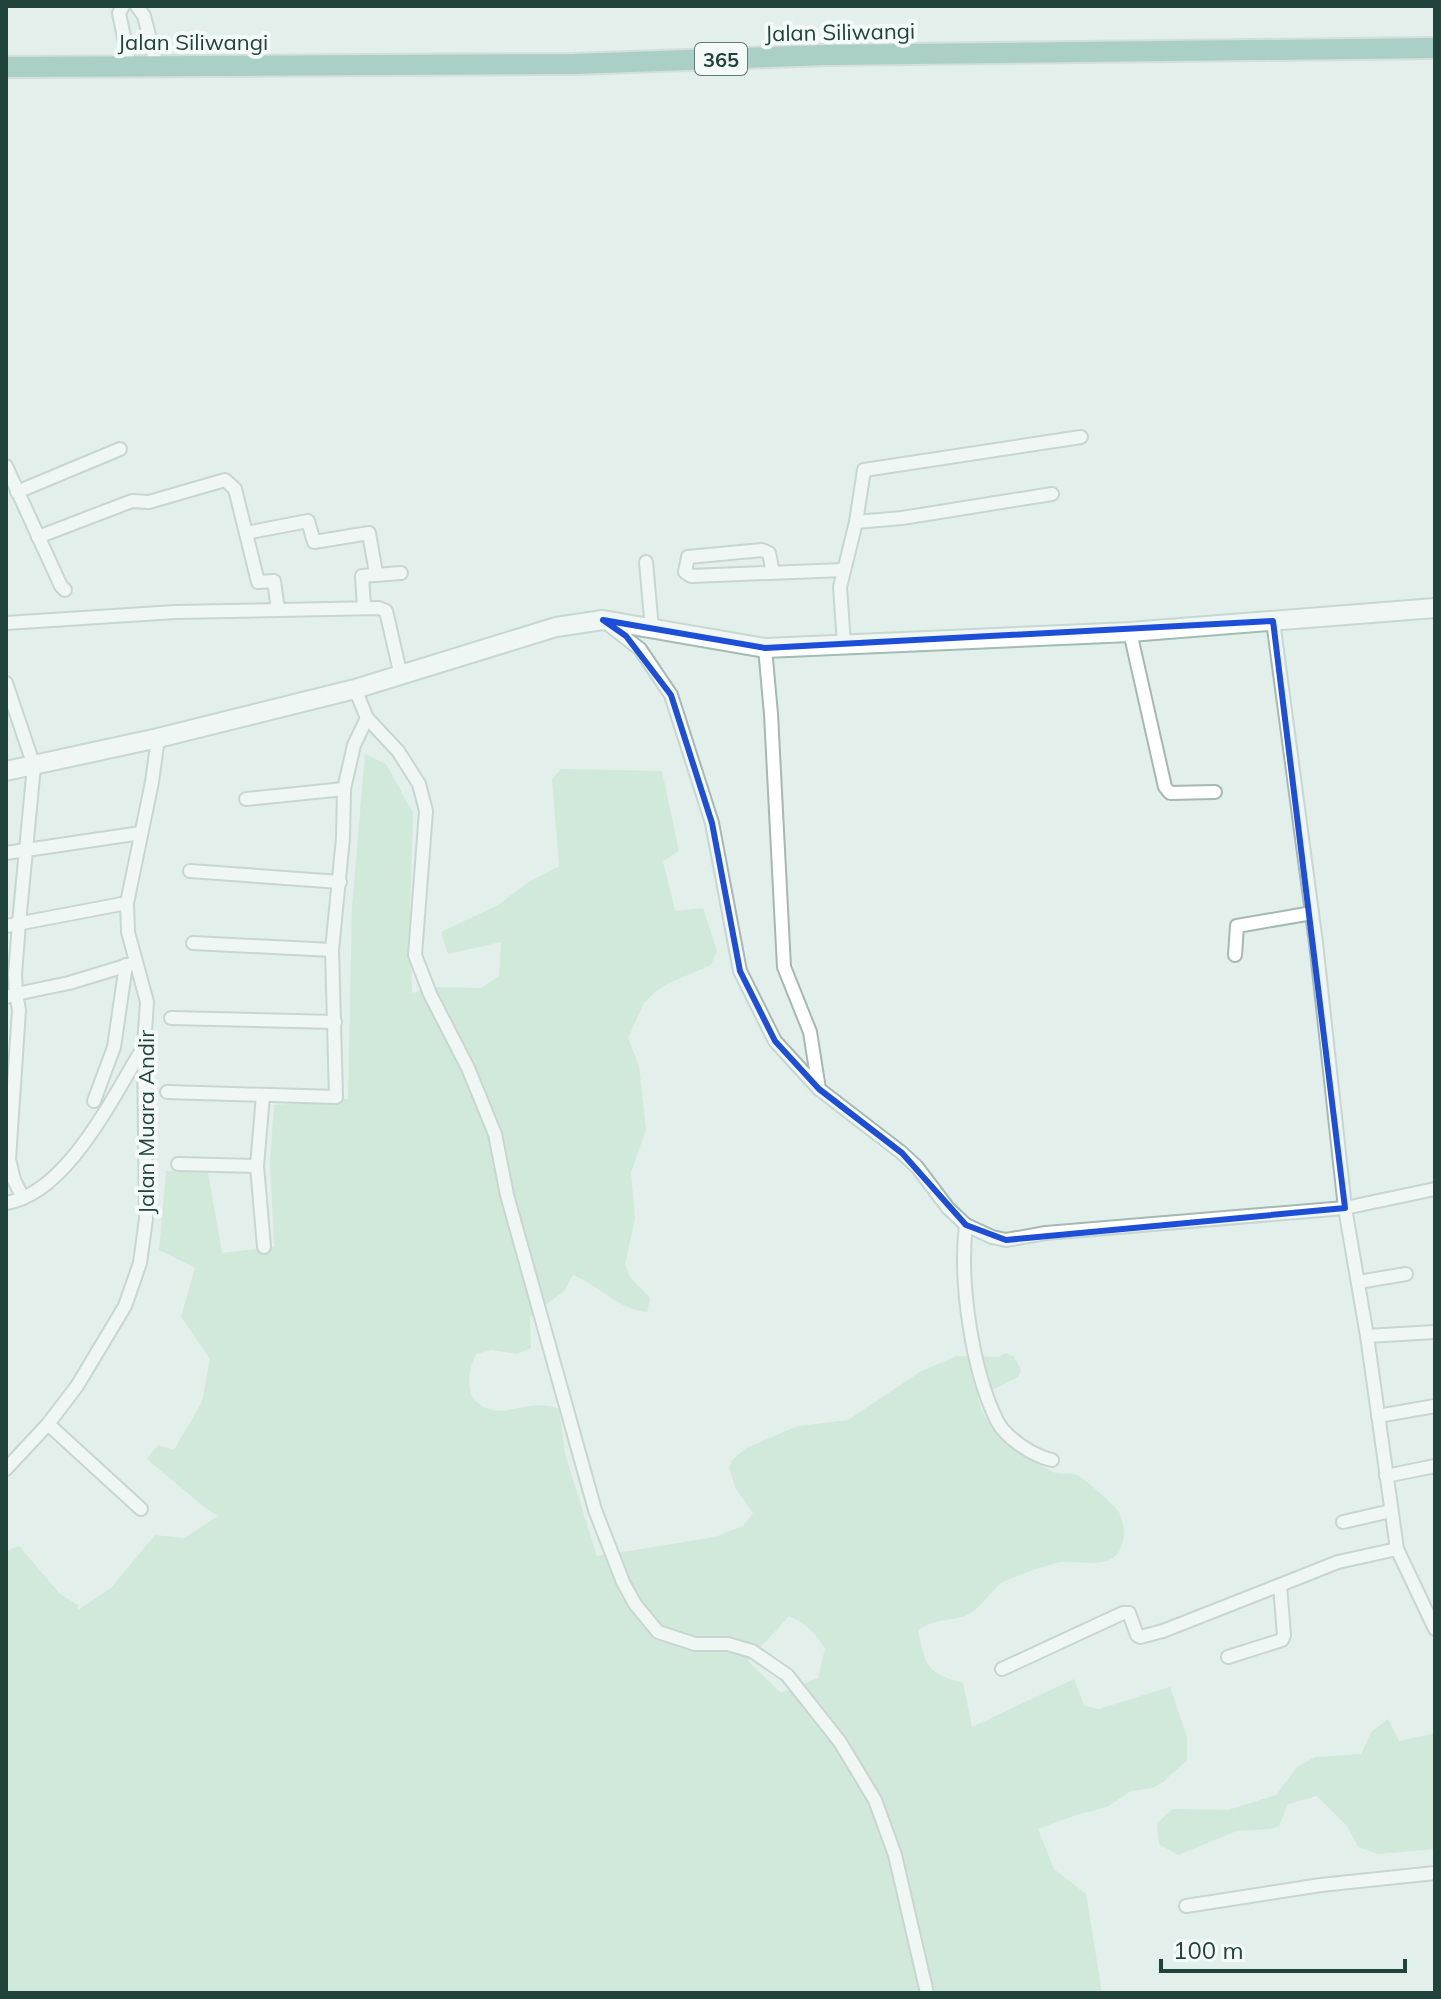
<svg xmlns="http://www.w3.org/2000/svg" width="1441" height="1999" font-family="Mulish,sans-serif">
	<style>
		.green { fill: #bae2c7; fill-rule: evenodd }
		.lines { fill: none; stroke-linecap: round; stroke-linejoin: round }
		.street-casing { stroke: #a5b8b2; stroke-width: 16 }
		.secondary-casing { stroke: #a0bcb3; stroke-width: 22 }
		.primary-casing { stroke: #c1cac8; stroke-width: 24 }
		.street { stroke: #fff; stroke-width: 12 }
		.secondary { stroke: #fff; stroke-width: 18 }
		.primary { stroke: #62a99b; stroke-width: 20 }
		.marked { fill: none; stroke: #1d4ed8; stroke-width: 6; stroke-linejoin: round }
		.labels { text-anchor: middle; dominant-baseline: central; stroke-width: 8; stroke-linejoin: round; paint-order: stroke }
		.shield { fill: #f4faf8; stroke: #607a74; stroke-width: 2 }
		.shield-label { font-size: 20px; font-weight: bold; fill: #20433b }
		.street-label { font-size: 22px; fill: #20433b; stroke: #f4faf8 }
	</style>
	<rect width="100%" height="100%" fill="#e3efea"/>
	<!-- green -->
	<g class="green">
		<path d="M365,754L386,764L413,813L410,912L412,993L434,987L481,988L499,976L501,942L448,954L441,932L498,905L529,882L559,866L552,779L561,769L662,771L679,851L663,861L675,911L703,908L717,951L711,965L667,984L655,992L644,1003L628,1038L639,1066L646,1130L631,1172L635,1219L625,1264L630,1277L650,1298L647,1312C619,1310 599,1285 573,1275L564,1291L530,1317L531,1348L517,1354L492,1350L476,1354C467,1373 463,1401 489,1409C509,1416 534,1398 559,1409L565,1454L597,1556L715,1537L743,1526L753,1513L736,1489L729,1468L732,1460L746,1448L798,1426L848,1420L920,1372L956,1356L999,1357L1006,1353L1014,1357L1021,1370L1018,1377L978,1397C983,1431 1024,1458 1053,1472C1061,1475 1069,1472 1077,1475C1083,1477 1113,1504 1118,1511C1123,1517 1125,1532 1123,1540C1117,1576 1077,1557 1056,1563C1044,1566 1008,1578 1000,1584C989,1593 981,1608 969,1614C951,1623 940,1616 918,1630C925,1665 927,1674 963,1683L972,1727L1074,1679L1084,1706L1099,1709L1170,1687L1187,1737V1760L1163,1782L1152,1788L1131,1791L1107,1807L1076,1815L1038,1829L1054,1869L1086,1894L1102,1993H6V1551L19,1546L60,1594L78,1605V1610L111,1588L155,1535L184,1538L218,1516L204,1507L147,1459L158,1445L174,1450L202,1402L210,1359L181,1317L195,1268L159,1250L166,1171L208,1173L222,1253L274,1247L270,1161L274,1105L348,1099L352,906ZM789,1616C806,1624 816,1633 825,1649L818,1678L781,1693L748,1661Z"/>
		<path d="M1388,1719L1399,1741L1435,1733V1849L1378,1854L1358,1847L1347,1826L1317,1796L1288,1804L1279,1826L1271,1829L1237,1831L1178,1855L1159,1844L1157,1823L1173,1809L1228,1810L1276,1795L1297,1767L1315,1757L1361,1754L1371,1732Z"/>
	</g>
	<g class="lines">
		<defs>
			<g id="street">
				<path d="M123,6L119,13L130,66"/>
				<path d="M137,6L144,16L157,67"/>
				<path d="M6,466L61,586L65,590"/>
				<path d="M17,492L120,449"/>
				<path d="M856,522L902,518L1052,494"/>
				<path d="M246,533L308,521L314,542L369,533L376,573"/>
				<path d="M38,537L132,501L149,502L225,480L235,489L258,582L274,581L278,610"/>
				<path d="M646,562L652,629"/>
				<path d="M773,573L769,553L762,550L688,557L685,572L691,576L843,570"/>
				<path d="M364,607L362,576L401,573"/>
				<path d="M1273,621L1316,943L1345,1208L1367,1336L1397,1549L1435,1629"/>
				<path d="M6,623L175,612L379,608L386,611L401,676"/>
				<path d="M609,625L640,649L671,695L712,823L740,971L775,1041L819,1089L902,1153L917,1167L948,1208L966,1225L992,1237L1006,1240L1046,1233L1345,1208L1435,1189"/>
				<path d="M1130,632L1165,787L1170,793L1215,792"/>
				<path d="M844,644L840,587L856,522L864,470L1081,437"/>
				<path d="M765,648L771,714L784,967L810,1032L819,1089"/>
				<path d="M6,683L34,766L19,923L15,975L16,994L6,997"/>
				<path d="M355,689L367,718L398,751L419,784L426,811L415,955L430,994L468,1068L495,1134L507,1195L595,1510L623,1582L635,1604L658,1632L695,1644H728L752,1651L787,1675L840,1742L875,1800L895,1855L927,1993"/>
				<path d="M246,799L344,789"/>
				<path d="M6,853L141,833"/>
				<path d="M190,871L340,882"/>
				<path d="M6,926L127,903"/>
				<path d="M193,943L332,950"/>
				<path d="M1235,955L1237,926L1312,913"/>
				<path d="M171,1018L335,1022"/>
				<path d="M167,1092L336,1097L332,950L343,838L344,789L354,745L367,718"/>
				<path d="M263,1095L257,1166L264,1247"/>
				<path d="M94,1101L114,1047L126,965"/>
				<path d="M178,1164L257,1166"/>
				<path d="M23,1198L14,1180L9,1159L19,1010L16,994L69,983L135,963"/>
				<path d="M6,1203C67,1194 113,1096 143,1048"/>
				<path d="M966,1225C959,1282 972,1370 997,1421C1006,1438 1033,1456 1052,1460"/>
				<path d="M1358,1282L1406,1274"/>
				<path d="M1367,1336L1435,1332"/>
				<path d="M1378,1416L1435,1406"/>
				<path d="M48,1424L141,1509"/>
				<path d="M6,1469L48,1424L77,1386L125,1306L140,1263L146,1219L144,1046L147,1002L128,932L127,903L152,782L158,738"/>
				<path d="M1386,1476L1435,1466"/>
				<path d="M1343,1522L1391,1511"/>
				<path d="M1228,1657L1282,1640L1284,1635L1280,1585L1338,1562L1397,1549"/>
				<path d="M1002,1669L1123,1613H1129L1137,1635L1140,1637L1163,1631L1280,1585"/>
				<path d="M1186,1906L1321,1885L1435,1873"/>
			</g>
			<path id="secondary" d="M6,771L158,738L355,689L556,627L603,620L765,648L1130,632L1435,608"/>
			<path id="primary" d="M6,67L575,64L826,55L1435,48"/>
		</defs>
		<!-- street casing -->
		<use href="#street" class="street-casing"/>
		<!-- secondary casing -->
		<use href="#secondary" class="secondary-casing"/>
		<!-- primary casing -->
		<use href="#primary" class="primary-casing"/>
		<!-- street -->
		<use href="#street" class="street"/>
		<!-- secondary -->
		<use href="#secondary" class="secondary"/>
		<!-- primary -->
		<use href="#primary" class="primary"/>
	</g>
	<!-- marked area -->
	<path d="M0 0H1441V1999H0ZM603,620L765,648L1273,621L1345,1208L1006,1240L966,1225L902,1153L819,1089L775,1041L740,971L712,823L671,695L626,636Z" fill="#e3efea" fill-opacity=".55" fill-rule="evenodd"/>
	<path class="marked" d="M603,620L765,648L1273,621L1345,1208L1006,1240L966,1225L902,1153L819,1089L775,1041L740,971L712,823L671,695L626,636Z"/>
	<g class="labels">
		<!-- shield labels -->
		<rect class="shield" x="695" y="43" width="52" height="32" rx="6"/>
		<g class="shield-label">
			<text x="721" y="59">365</text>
		</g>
		<!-- street labels -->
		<g class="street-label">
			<text transform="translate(840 32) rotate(-1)">Jalan Siliwangi</text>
			<text x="193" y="42">Jalan Siliwangi</text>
			<text transform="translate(146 1122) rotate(-90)">Jalan Muara Andir</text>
		</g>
	</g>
	<!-- border -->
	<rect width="1441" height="1999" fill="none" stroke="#20433b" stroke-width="16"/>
	<!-- scale -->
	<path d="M1161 1959v12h244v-12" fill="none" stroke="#20433b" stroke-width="4"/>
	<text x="1173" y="1959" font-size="24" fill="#20433b" stroke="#f4faf8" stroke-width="6" paint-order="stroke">100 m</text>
</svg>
